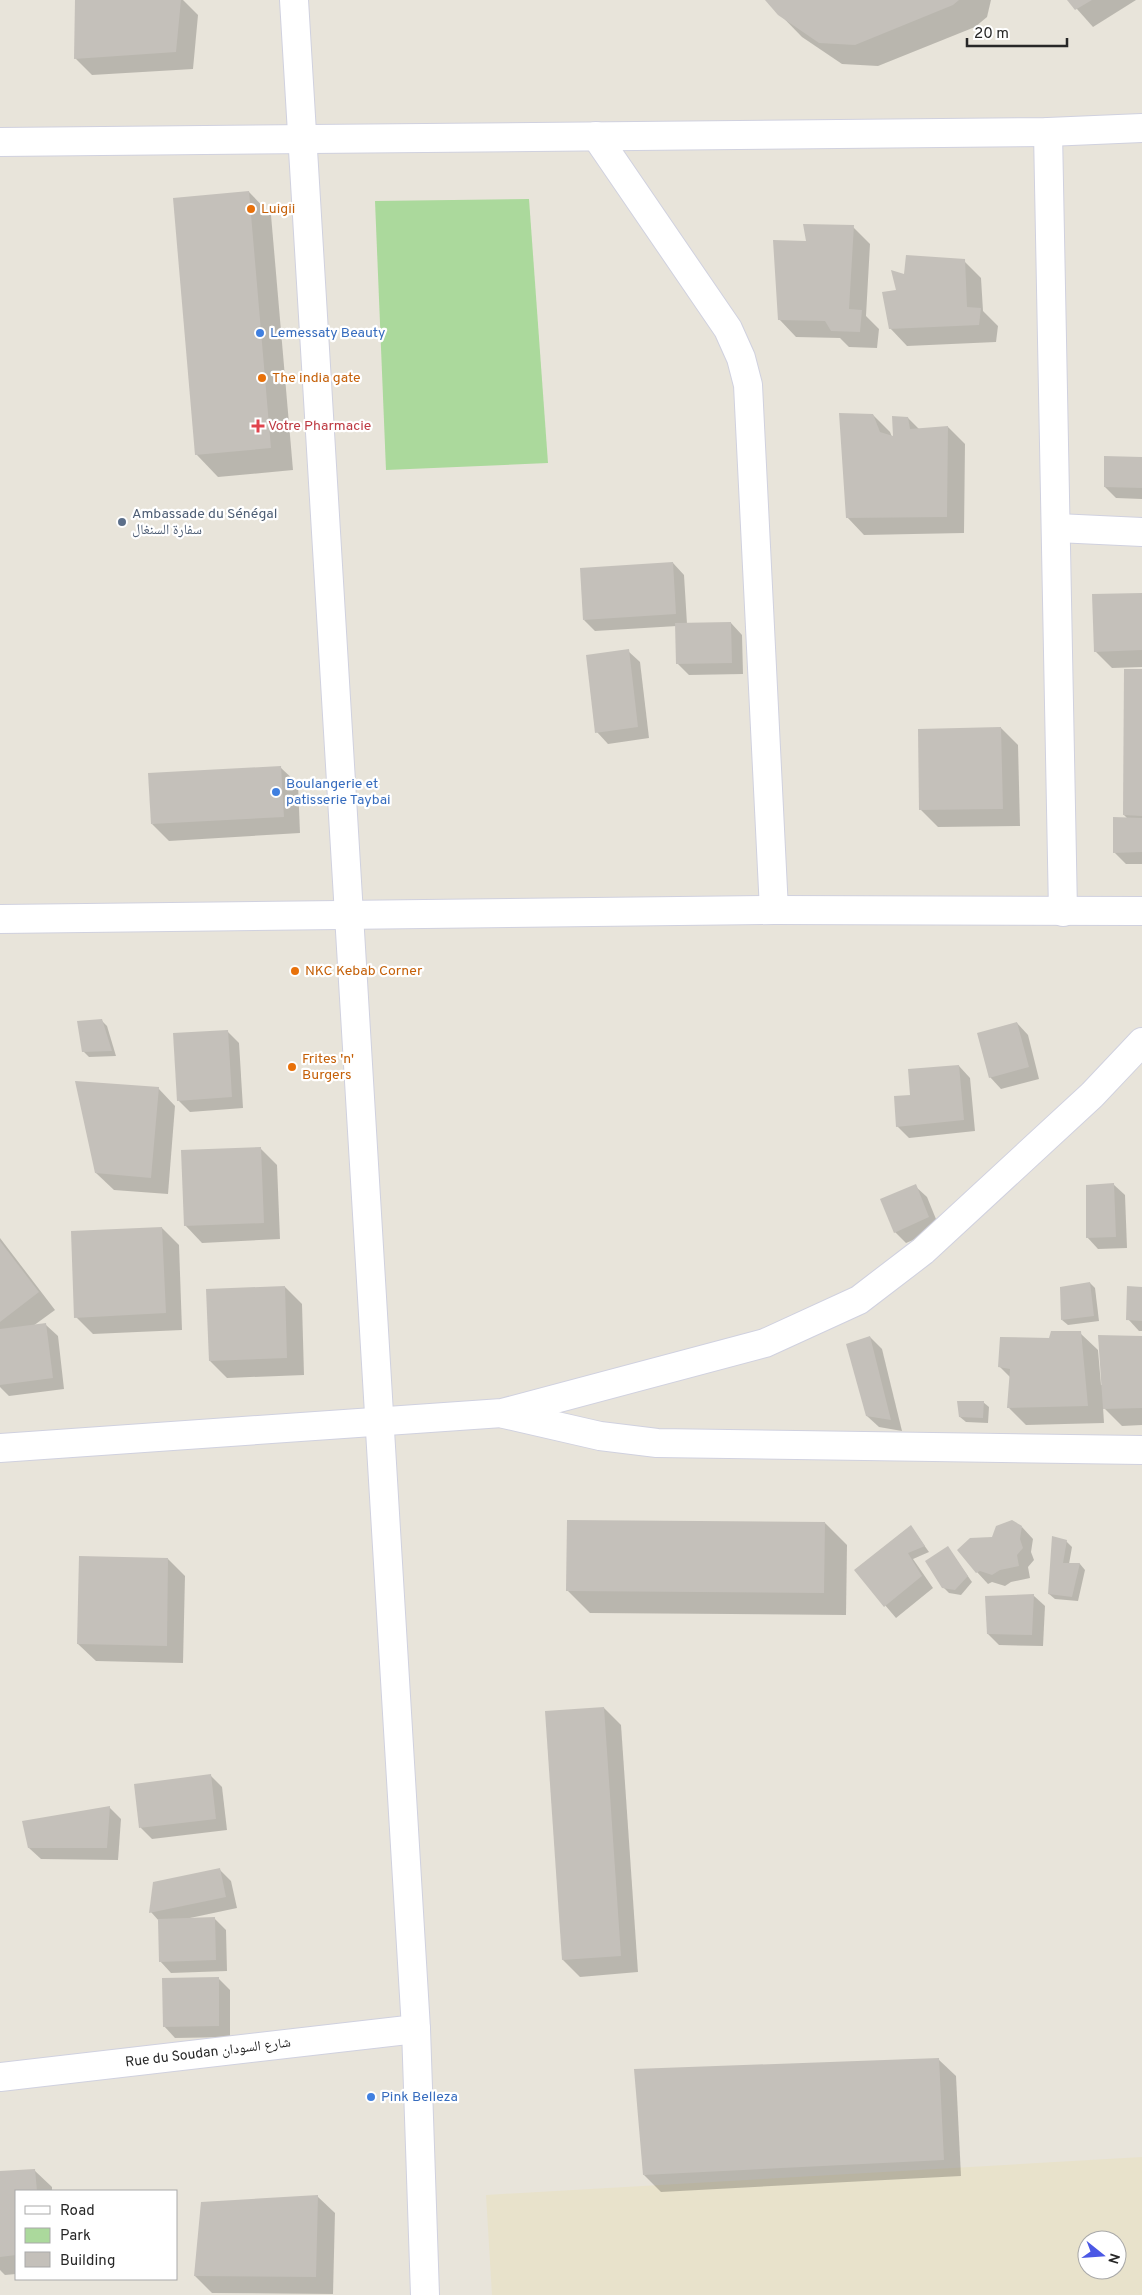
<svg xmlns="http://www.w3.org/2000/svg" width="1142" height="2295" font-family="Overpass,'Noto Naskh Arabic',sans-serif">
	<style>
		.education { fill: #e8e2cb; fill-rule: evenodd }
		.green { fill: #abd99c }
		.shadow { fill: #0003 }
		.building { fill: #c4c0ba }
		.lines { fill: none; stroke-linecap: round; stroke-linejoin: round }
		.street-casing { stroke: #d0d1df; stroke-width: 30 }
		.secondary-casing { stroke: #d0d1df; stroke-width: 30 }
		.street { stroke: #fff; stroke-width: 28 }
		.secondary { stroke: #fff; stroke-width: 28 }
		.food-dot { fill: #e8710a; stroke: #fff; stroke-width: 2 }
		.shop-dot { fill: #3f7fe0; stroke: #fff; stroke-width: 2 }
		.health-dot { fill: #e0444e; stroke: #fff; stroke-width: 2 }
		.service-dot { fill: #5c6f8a; stroke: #fff; stroke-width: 2 }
		.labels { text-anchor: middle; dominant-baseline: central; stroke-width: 4.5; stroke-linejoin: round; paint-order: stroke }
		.food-label { font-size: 14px; fill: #c56008; stroke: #fff; text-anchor: start }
		.shop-label { font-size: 14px; fill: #366cbe; stroke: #fff; text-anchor: start }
		.health-label { font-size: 14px; fill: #be3a42; stroke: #fff; text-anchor: start }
		.service-label { font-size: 14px; fill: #4e5e75; stroke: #fff; text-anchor: start }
		.street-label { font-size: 14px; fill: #272727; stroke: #fff }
	</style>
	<rect width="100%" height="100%" fill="#e8e4da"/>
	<!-- education -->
	<path class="education" d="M1142,2157V2295H492L486,2195ZM1087,2240H1117V2270H1087Z"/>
	<!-- green -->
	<path class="green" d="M529,199L548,463L386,470L375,201Z"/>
	<!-- shadow -->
	<g class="shadow">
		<path d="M76,0H183L198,15L193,69L92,75L75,58Z"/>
		<path d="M766,0H991L987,17L975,27L878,66L842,64L802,37Z"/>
		<path d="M1069,0H1136L1093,27Z"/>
		<path d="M249,192L271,215L293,470L218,477L196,454Z"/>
		<path d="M853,227L870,244L866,316L879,329L877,348L849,347L840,338L796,337L779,319L808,242Z"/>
		<path d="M964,261L981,278L983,311L998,326L996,342L907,346L890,328L898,291L905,275Z"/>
		<path d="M873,415L890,432L892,437L895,438L908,418L920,430L948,427L965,444L964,533L864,535L847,517Z"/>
		<path d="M1142,458V499L1116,498L1105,487Z"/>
		<path d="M673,563L684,575L687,624L731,623L742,635L743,674L689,675L677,663V626L595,631L584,620Z"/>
		<path d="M1142,594V667L1112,668L1095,651Z"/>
		<path d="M628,651L640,662L649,738L608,744L597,732Z"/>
		<path d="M1142,670V864H1126L1114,852L1128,819L1124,815Z"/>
		<path d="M1001,728L1018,745L1020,826L938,827L921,810Z"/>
		<path d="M280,767L298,784L300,833L169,841L152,824Z"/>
		<path d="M101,1020L107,1026L116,1056L89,1057L83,1051Z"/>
		<path d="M1017,1023L1028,1035L1039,1079L1001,1089L990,1077Z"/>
		<path d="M227,1031L239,1043L243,1108L190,1112L178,1100Z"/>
		<path d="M959,1066L970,1078L975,1131L909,1138L897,1126L912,1096Z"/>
		<path d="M158,1088L175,1106L168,1194L114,1190L96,1173Z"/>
		<path d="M260,1148L277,1165L280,1239L202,1243L185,1225Z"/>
		<path d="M1113,1184L1125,1195L1127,1248L1098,1249L1087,1237Z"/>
		<path d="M915,1186L927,1197L940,1229L906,1243L895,1232Z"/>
		<path d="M162,1228L179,1245L182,1330L93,1334L76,1317Z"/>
		<path d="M0,1238L55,1310L33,1326L46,1325L58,1336L64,1389L9,1396L0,1387Z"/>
		<path d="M1090,1283L1095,1288L1099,1321L1068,1325L1062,1320Z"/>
		<path d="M285,1287L302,1304L304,1375L227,1378L210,1361Z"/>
		<path d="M1142,1288V1331H1139L1128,1319Z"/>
		<path d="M1080,1333L1098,1350L1101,1385H1103L1142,1338V1425L1122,1426L1103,1407L1104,1423L1026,1425L1009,1408L1011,1378L1000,1367L1050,1339Z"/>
		<path d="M870,1337L882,1349L902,1431L879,1427L867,1416Z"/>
		<path d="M983,1402L989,1407L988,1423L966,1422L960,1417Z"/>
		<path d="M825,1523L847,1545L846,1615L590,1613L568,1591Z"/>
		<path d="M911,1527L929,1552L913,1559L933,1588L896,1618L856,1571Z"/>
		<path d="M1022,1527L1033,1539L1031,1552L1034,1560L1028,1567L1030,1578L1011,1582L1005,1586L992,1582L988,1584L977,1572Z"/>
		<path d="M1066,1541L1072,1547L1069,1564H1080L1085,1570L1078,1601L1055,1599L1049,1594Z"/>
		<path d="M948,1548L972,1582L961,1595L949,1593L943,1587Z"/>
		<path d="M168,1559L185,1576L183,1663L96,1661L78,1644Z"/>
		<path d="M1033,1595L1045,1606L1043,1646L999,1645L988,1634Z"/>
		<path d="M604,1708L621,1725L638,1972L580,1977L563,1960Z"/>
		<path d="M210,1775L222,1787L227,1830L152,1839L141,1828L135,1785Z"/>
		<path d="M109,1807L121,1819L118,1860L41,1859L29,1848Z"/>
		<path d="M220,1870L231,1881L237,1908L190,1918H214L226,1930L227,1971L171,1973L160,1961L159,1921L151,1912Z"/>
		<path d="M218,1978L230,1990V2037L175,2038L164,2026Z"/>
		<path d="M938,2059L956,2076L961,2176L661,2192L644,2175Z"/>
		<path d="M34,2170L52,2187V2191H16V2274L5,2275L0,2270V2173Z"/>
		<path d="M317,2196L335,2213L333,2294L212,2293L195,2276Z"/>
	</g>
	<!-- building -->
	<g class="building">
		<path d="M75,0H181L176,52L74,59Z"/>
		<path d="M765,0H959L953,5L855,45L819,43L778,15Z"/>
		<path d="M1067,0H1092L1075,10Z"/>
		<path d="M249,191L271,448L195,455L173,198Z"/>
		<path d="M803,224L854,225L849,309L862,310L860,332L831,331L825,321L778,320L773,240L806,241Z"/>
		<path d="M906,255L965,259L967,307L981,308L979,325L889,329L882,292L896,290L891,270L904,274Z"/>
		<path d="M839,413L873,414L880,432L893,436L892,416L908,417L910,429L948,426L947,517L846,518Z"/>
		<path d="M1104,456L1142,457V488L1104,487Z"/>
		<path d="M673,562L676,614L583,620L580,568Z"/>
		<path d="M1142,593V650L1094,652L1092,594Z"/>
		<path d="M731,622L732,663L676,664L675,623Z"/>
		<path d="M629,649L638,727L595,733L586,655Z"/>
		<path d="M1124,669H1142V816L1123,815Z"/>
		<path d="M1001,727L1003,809L919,810L918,729Z"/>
		<path d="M281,766L284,817L151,824L148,773Z"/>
		<path d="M1113,817L1142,818V852L1113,853Z"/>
		<path d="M102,1019L112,1051L82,1052L77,1021Z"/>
		<path d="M1017,1022L1029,1067L989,1078L977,1033Z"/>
		<path d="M228,1030L232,1097L177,1101L173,1033Z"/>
		<path d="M959,1065L964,1120L896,1127L894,1096L910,1095L908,1069Z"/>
		<path d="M75,1081L159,1087L151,1178L95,1173Z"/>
		<path d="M261,1147L264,1223L184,1226L181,1150Z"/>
		<path d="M1114,1183L1116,1237L1086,1238V1185Z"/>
		<path d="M916,1184L929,1217L894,1233L880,1199Z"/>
		<path d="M162,1227L166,1313L74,1318L71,1231Z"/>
		<path d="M0,1241L39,1292L0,1322Z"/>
		<path d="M1090,1282L1094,1316L1061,1320L1060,1287Z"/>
		<path d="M285,1286L287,1358L209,1361L206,1289Z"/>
		<path d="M1127,1286L1142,1287V1321L1126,1320Z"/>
		<path d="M46,1323L53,1378L0,1385V1329Z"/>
		<path d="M1051,1331H1081L1088,1406L1007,1408L1010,1369L998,1367L1000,1337L1049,1338Z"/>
		<path d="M1098,1335L1142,1336V1408L1103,1409Z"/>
		<path d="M870,1336L891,1420L866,1416L846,1344Z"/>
		<path d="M957,1401H984L983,1418L959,1417Z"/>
		<path d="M567,1520L825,1522L824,1593L566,1591Z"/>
		<path d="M1012,1520L1022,1526L1020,1539L1023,1548L1017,1555L1019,1566L1000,1570L992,1575L980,1571L976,1573L957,1550L970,1538L992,1537L996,1526Z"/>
		<path d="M911,1525L925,1546L908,1553L922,1576L884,1607L854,1570Z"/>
		<path d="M1052,1536L1067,1540L1063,1563H1080L1072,1597L1048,1594Z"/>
		<path d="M948,1546L968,1576L955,1590L942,1588L925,1561Z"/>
		<path d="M79,1556L168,1558L167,1646L77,1644Z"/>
		<path d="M1034,1594L1032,1635L987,1634L985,1596Z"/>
		<path d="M604,1707L621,1956L562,1960L545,1711Z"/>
		<path d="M211,1774L216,1819L139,1828L134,1784Z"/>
		<path d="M110,1806L107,1848H28L22,1821Z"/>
		<path d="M220,1868L226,1897L149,1913L153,1882Z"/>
		<path d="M215,1917L216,1960L159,1962L158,1919Z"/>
		<path d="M219,1977V2026L163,2027L162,1978Z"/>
		<path d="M939,2058L944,2160L643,2175L634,2069Z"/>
		<path d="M35,2169L37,2191H16V2255L0,2257V2171Z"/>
		<path d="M318,2195L316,2277L194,2276L201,2202Z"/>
	</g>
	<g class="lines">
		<defs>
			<g id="street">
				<path d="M1048,132L1063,912"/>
				<path d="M596,136L728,329L741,358L748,385L774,910"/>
				<path d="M0,142L1048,132L1142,128"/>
				<path d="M1057,528L1142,532"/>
				<path d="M0,919L774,910L1142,911"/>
				<path d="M504,1414L600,1436L657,1443L1142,1450"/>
				<path d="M0,1448L502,1413L765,1343L859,1300L923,1251L1092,1095L1142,1042"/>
				<path d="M0,2077L416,2029"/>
			</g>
			<path id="secondary" d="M294,0L416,2029L425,2295"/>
		</defs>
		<!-- street casing -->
		<use href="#street" class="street-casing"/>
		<!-- secondary casing -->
		<use href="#secondary" class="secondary-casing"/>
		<!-- street -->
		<use href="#street" class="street"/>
		<!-- secondary -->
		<use href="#secondary" class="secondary"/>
	</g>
	<!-- markers -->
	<g class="food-dot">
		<circle cx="251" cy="209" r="5"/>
		<circle cx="262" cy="378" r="5"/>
		<circle cx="295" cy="971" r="5"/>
		<circle cx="292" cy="1067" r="5"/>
	</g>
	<g class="shop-dot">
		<circle cx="260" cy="333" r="5"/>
		<circle cx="276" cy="792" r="5"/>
		<circle cx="371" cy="2097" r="5"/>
	</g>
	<path class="health-dot" d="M255.5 418.5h5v5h5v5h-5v5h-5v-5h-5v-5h5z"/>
	<circle class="service-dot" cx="122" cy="522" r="5"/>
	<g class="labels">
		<!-- food labels -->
		<g class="food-label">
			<text x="261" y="209">Luigii</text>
			<text x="272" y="378">The india gate</text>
			<text x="305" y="971">NKC Kebab Corner</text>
			<text x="302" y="1059">Frites 'n'<tspan x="302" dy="16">Burgers</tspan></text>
		</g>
		<!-- shop labels -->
		<g class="shop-label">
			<text x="270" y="333">Lemessaty Beauty</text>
			<text x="286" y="784">Boulangerie et<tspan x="286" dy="16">patisserie Taybai</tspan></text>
			<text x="381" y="2097">Pink Belleza</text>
		</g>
		<!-- health labels -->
		<g class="health-label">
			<text x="268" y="426">Votre Pharmacie</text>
		</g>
		<!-- service labels -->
		<g class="service-label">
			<text x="132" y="514">Ambassade du Sénégal<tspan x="132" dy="16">سفارة السنغال</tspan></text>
		</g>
		<!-- street labels -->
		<g class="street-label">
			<text transform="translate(208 2053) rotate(-7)">Rue du Soudan شارع السودان</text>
		</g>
	</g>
	<!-- legend -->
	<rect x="15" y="2190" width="162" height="90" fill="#ffffff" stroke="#a9a9a9"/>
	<rect x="25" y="2206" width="25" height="8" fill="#ffffff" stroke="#a9a9a9"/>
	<text x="60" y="2215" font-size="15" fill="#272727">Road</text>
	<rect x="25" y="2228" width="25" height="15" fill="#abd99c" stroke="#a9a9a9"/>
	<text x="60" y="2240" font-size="15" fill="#272727">Park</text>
	<rect x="25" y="2252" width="25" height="15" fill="#c4c0ba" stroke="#a9a9a9"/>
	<text x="60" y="2265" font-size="15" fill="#272727">Building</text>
	<!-- north arrow -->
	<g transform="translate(1102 2255) rotate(107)"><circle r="24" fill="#ffffff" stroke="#a9a9a9"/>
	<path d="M0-4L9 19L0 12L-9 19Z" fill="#4b58e5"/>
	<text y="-8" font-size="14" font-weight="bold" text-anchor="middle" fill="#272727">N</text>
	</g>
	<!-- scale -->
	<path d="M967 38v8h100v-8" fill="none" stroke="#272727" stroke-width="2.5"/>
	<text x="974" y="38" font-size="15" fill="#272727" stroke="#ffffff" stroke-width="4" paint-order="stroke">20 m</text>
</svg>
